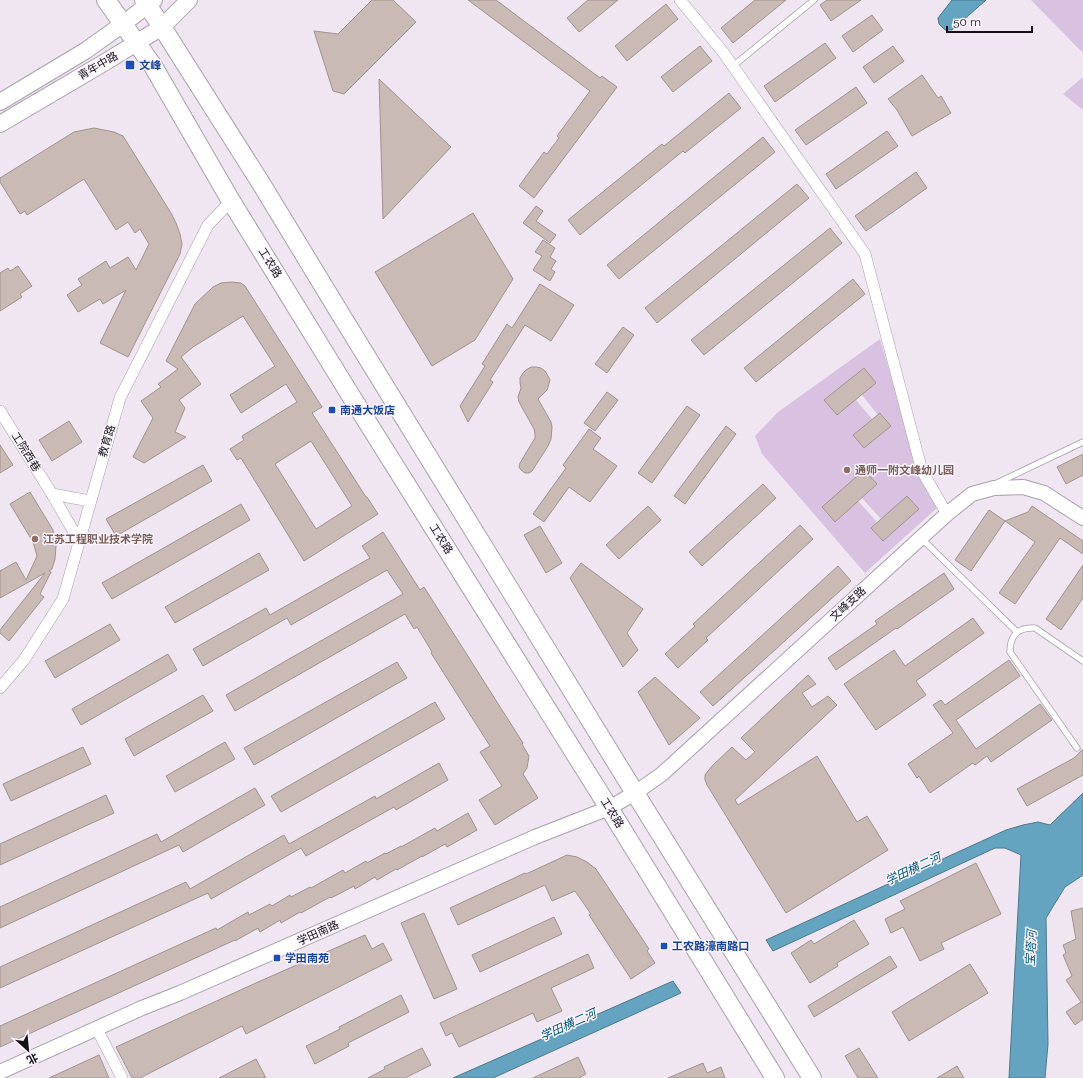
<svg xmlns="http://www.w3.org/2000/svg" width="1083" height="1078" font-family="Raleway,'Noto Sans SC',sans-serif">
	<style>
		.green { fill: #d9c1e1; fill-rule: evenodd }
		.water { fill: #64a4c0; stroke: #4c788d }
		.building { fill: #cabab6; stroke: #a1928e; fill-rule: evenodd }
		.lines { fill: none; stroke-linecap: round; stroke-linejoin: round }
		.service-casing { stroke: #a89fab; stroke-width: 7 }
		.minor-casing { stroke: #a89fab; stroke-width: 12 }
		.tertiary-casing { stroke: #a89fab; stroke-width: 16 }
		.secondary-casing { stroke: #a89fab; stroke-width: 18 }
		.primary-casing { stroke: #a89fab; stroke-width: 20 }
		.service { stroke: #fff; stroke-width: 5.5 }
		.minor { stroke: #fff; stroke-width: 11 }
		.tertiary { stroke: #fff; stroke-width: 14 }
		.secondary { stroke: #fff; stroke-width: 16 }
		.primary { stroke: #fff; stroke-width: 18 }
		.transit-dot { fill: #1a4fb4; stroke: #fbf4fe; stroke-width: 1.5 }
		.education-dot { fill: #8d6e63; stroke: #fbf4fe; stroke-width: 1.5 }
		.labels { text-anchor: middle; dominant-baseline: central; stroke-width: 3; stroke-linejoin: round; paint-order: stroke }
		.transit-label { font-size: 11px; font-weight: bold; fill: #164399; stroke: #fbf4fe; text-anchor: start }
		.street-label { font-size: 11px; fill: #141115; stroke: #fbf4fe }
		.education-label { font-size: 11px; font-weight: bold; fill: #785e54; stroke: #fbf4fe; text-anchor: start }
		.water-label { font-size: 12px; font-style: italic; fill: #005976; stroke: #fbf4fe }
	</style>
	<rect width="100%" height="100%" fill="#efe6f2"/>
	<!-- green -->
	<g class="green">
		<path d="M1031,0H1083V53Z"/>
		<path d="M1083,77V110L1063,94Z"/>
		<path d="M880,339L923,485L938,507L865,573L762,454L755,436L778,412ZM864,368L876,383L862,395L878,415L881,413L891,426L864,448L853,435L872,419L856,400L837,415L824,400ZM864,470L877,484L862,498L881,519L907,496L919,509L883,541L871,528L877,522L858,501L835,522L822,507Z"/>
	</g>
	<!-- water -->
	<g class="water">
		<path d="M952,0H986L952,30H945L939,24L938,18Z"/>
		<path d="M1083,793V875L1065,887L1046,918L1048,1044L1045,1078H1009L1021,855L1005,848H995L773,951L766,940L1006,830L1023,825L1038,822L1050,825Z"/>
		<path d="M673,981L681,993L493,1078H453Z"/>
	</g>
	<!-- building -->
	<g class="building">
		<path d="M372,0H393L416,22L344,94L333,91L314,31L338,34Z"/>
		<path d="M468,0H496L600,78L602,76L617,87L534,198L519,186L544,152L547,154L559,138L557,136L590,91Z"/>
		<path d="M588,0H618L579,32L567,18Z"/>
		<path d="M755,0H786L733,43L721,28Z"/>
		<path d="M827,0H861L831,21L820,5Z"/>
		<path d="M666,4L678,19L627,61L615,46Z"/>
		<path d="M872,15L883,30L853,52L842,36Z"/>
		<path d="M825,43L836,58L775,102L764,86Z"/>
		<path d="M700,46L712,61L673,92L661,77Z"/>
		<path d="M893,46L904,61L874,83L863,67Z"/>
		<path d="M922,75L938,98L941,96L951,113L912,136L897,110L888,99Z"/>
		<path d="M379,79L451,147L383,219L380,113Z"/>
		<path d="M856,87L867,103L806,145L795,130Z"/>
		<path d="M729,93L741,108L685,153L683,151L580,235L568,220L662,144L664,146Z"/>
		<path d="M94,128L114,132L123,136L171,213L176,223L180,234L182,244L180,254L128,357L100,343L126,290L103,304L100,299L78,312L67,295L82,285L78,279L106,261L110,268L128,257L136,270L149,244L140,229L135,233L128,222L116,230L84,179L27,215L25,211L20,214L0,182V178L74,132Z"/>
		<path d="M887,131L898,146L836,189L826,174Z"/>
		<path d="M763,137L775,152L619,279L607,265Z"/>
		<path d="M916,172L927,188L866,231L855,216Z"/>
		<path d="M797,184L809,198L657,323L645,308Z"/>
		<path d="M536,206L543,211L536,221L556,235L550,243L523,223Z"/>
		<path d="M473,213L513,279L475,340L432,366L375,272Z"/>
		<path d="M830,228L842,243L704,355L691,340Z"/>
		<path d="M543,240L555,248L550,257L556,261L551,269L555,272L550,281L533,270L542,256L535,252Z"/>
		<path d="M18,266L32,286L20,294L22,297L0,311V273L8,268L10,271Z"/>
		<path d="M853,279L865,294L756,382L744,368Z"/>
		<path d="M232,282L241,283L245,286L322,407L312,413L366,497H367L378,514L304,561L241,458L237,460L230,449L244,440L242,436L297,402L286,384L241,413L230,395L275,366L243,316L193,347L181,357L201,384L179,400L185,408L175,432L186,437L144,463L133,457L153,418L141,401L161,387L158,384L178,369L166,361L195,304L213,287L221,283ZM311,441L352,506L316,529L275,464Z"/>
		<path d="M540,284L574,305L551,341L525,325L490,380L493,382L468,422L460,406L485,366L482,364L507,324L512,328Z"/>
		<path d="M623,327L634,335L607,373L595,364Z"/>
		<path d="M531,367H536L541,368L545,371L548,376L550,380L547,390L538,399L551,422L552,427L551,439L548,446L532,471L529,473H525L521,470L519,467L520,463L535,438V434L534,429L519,402L518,397L521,388L520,383V378L523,373L526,370Z"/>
		<path d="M864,368L876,383L837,415L824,400Z"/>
		<path d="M607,392L618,400L595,431L584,423Z"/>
		<path d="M687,406L700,415L652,483L638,473Z"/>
		<path d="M880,413L891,426L864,448L853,435Z"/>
		<path d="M69,421L82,442L52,461L39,440Z"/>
		<path d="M726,426L736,434L685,504L674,496Z"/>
		<path d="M589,429L601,438L593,449L617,466L590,502L569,487L544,522L533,514L566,468L563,465Z"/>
		<path d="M0,445L13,465L0,473Z"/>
		<path d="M1083,454V475L1066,484L1057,467Z"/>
		<path d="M203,465L212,481L116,536L106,519Z"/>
		<path d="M864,470L877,484L835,522L822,507Z"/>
		<path d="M763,484L776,498L702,566L689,552Z"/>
		<path d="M30,492L53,530L56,546L55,559L52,569L49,571L51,572L40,594L44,597L9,641L0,633V630L45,573L0,598V571L16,562L26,580L37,556L33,542L10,504Z"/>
		<path d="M907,496L919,509L883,541L871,528Z"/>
		<path d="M241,504L250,520L112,599L102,583Z"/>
		<path d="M648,506L661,520L619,559L606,545Z"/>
		<path d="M1032,506L1083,541V554L1060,538L1015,604L999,593L1035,542L1005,521L1028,512Z"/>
		<path d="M989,510L1005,521L971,571L955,560Z"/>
		<path d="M800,525L813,539L706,638L708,640L678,668L665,654L695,626L693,624Z"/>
		<path d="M540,526L562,563L546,573L524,535Z"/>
		<path d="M383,532L420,590L424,587L523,743L522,744L529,756L527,768L523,774L538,798L495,825L479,800L502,786L480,752L490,746L431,653L432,652L417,627L414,629L405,614L235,711L226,695L403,594L387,570L291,625L287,618L203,666L193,649L266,608L270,615L370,558L362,546Z"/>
		<path d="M259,553L269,570L175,623L165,607Z"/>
		<path d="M581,563L643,609L627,633L638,650L623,667L570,578Z"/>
		<path d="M1083,565V598L1061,630L1046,619Z"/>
		<path d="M838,566L851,581L713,706L700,692Z"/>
		<path d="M944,573L954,589L897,629L896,628L836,670L828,658L877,624L875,621Z"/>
		<path d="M973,618L984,633L916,681L926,695L876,730L844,684L894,650L905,666Z"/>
		<path d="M110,624L120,640L55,678L45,661Z"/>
		<path d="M168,654L177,670L81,725L72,709Z"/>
		<path d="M1009,660L1020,676L956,720L976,749L1040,704L1052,720L991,762L987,756L975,765L973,763L930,793L919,776L917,778L908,764L953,733L933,705L941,700L945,705Z"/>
		<path d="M397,662L407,678L254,765L244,748Z"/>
		<path d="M808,675L816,684L802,693L812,707L828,696L837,705L735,800L738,805L817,756L857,822L867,816L888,850L786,913L707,785L705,780V775L708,771L712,766L732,747L746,760L755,752L741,738Z"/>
		<path d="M655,677L700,718L669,745L638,692Z"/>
		<path d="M203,695L213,711L134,756L125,739Z"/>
		<path d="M435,702L445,719L281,812L271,796Z"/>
		<path d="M225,742L235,759L175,792L166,776Z"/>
		<path d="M83,747L91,764L11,801L3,784Z"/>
		<path d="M1083,749V775L1027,806L1017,789L1074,758Z"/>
		<path d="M439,763L448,780L396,810L394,807L306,856L301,848L211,899L208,893L0,988V967L186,882L190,889L284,835L289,844L375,796L376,799Z"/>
		<path d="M255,788L265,805L183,852L179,845L0,928V907L157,834L161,842Z"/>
		<path d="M106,795L114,813L0,865V844Z"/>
		<path d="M468,813L477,830L447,847L445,844L422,857V856L397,870L396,869L377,880L375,877L355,889L354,886L331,898L330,897L301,913L300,912L281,923L280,920L260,932L258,928L235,941V940L0,1047V1026L216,928L217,930L248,912L249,915L270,904L272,906L290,895L291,897L310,887L311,888L343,870L345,873L366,861L367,863L385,853L386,854L401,846V847L435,828L437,831Z"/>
		<path d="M567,855L577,857L587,862L596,869L649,949L647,951L655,963L631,979L589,915L591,914L575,891L552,901L545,885L458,925L450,908L525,873L526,874Z"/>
		<path d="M976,863L1001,914L941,943L944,949L920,961L903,927L891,933L885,919L905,909L900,901Z"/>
		<path d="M1083,908V1019L1075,1025L1066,1012L1081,1002L1066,980L1072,976L1063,955L1066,953L1063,945L1076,939L1071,911Z"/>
		<path d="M424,913L457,989L434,999L401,923Z"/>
		<path d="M554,917L562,934L480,972L472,955Z"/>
		<path d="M854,920L869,944L837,963L838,966L810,983L791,953L811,940L814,944Z"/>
		<path d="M365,935L372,949L383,943L392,960L246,1034L242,1026L140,1078H132L116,1047L258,982Z"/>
		<path d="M588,954L594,968L551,988L562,1011L537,1022L533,1013L459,1047L452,1033L446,1036L440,1023Z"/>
		<path d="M890,956L897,967L814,1017L808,1006Z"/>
		<path d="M970,964L988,993L909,1041L892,1012Z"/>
		<path d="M401,995L409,1012L348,1043L349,1046L315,1064L306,1046L340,1029L339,1027Z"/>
		<path d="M422,1048L431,1065L405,1078H368L385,1069L384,1067Z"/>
		<path d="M859,1048L878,1078H858L845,1056Z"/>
		<path d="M99,1055L109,1078H49Z"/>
		<path d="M578,1057L586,1074L579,1078H533Z"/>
		<path d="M256,1059L266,1078H219Z"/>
		<path d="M703,1063L707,1073L721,1067L725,1078H668Z"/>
		<path d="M957,1066L964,1078H937Z"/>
	</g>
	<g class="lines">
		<defs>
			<g id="service">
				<path d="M733,66L814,0"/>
				<path d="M995,484L1083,442"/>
				<path d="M922,539L1017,632"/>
				<path d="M1077,748L1010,652C1010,635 1018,627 1035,628L1083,661"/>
			</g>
			<g id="minor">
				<path d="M680,0L723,52L865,254L922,471L947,514"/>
				<path d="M0,411L52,494L79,541"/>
				<path d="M52,494L90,501"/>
				<path d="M0,688L24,660L63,599L120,398L208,225L231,201"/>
				<path d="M97,1029L122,1078"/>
			</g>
			<path id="tertiary" d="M0,1072L142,1008L180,993L535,837L609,808L635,793L662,774L947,514L972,494L994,488L1023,487L1044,493L1083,518"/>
			<g id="secondary">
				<path d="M0,102L85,51L123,24L154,0"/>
				<path d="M0,124L107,61L162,27L189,0"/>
			</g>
			<g id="primary">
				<path d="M106,0L123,24L153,66L231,201L351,396L609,808L775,1078"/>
				<path d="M144,0L162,27L262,185L341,315L635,793L812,1078"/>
			</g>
		</defs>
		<!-- service casing -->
		<use href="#service" class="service-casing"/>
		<!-- minor casing -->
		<use href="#minor" class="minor-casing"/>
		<!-- tertiary casing -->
		<use href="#tertiary" class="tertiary-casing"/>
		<!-- secondary casing -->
		<use href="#secondary" class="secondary-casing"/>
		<!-- primary casing -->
		<use href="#primary" class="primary-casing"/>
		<!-- service -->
		<use href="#service" class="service"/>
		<!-- minor -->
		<use href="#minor" class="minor"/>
		<!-- tertiary -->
		<use href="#tertiary" class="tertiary"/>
		<!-- secondary -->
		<use href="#secondary" class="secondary"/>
		<!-- primary -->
		<use href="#primary" class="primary"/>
	</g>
	<!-- markers -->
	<g class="transit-dot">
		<rect x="125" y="60" width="10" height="10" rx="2"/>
		<rect x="328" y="406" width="8" height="8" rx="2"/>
		<rect x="660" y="942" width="8" height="8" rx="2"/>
		<rect x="273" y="954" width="8" height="8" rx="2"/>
	</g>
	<g class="education-dot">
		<circle cx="847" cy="470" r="4"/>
		<circle cx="35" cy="539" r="4"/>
	</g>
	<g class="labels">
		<!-- transit labels -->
		<g class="transit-label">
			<text x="139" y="65">文峰</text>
			<text x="340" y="410">南通大饭店</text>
			<text x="672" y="946">工农路濠南路口</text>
			<text x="285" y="958">学田南苑</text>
		</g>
		<!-- street labels -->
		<g class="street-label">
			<text transform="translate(98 66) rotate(-30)">青年中路</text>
			<text transform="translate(270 263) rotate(58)">工农路</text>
			<text transform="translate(107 441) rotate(-74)">教育路</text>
			<text transform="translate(26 452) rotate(58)">工院西巷</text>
			<text transform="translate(441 539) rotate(58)">工农路</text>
			<text transform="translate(848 604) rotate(-43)">文峰支路</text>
			<text transform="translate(612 813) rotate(58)">工农路</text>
			<text transform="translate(318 933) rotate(-24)">学田南路</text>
		</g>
		<!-- education labels -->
		<g class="education-label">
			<text x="855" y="470">通师一附文峰幼儿园</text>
			<text x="43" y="539">江苏工程职业技术学院</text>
		</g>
		<!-- water labels -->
		<g class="water-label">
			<text transform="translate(913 869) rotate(-25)">学田横二河</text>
			<text transform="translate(1031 948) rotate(-87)">宝塔河</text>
			<text transform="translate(568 1025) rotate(-24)">学田横二河</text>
		</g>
	</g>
	<!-- north arrow -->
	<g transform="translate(28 1050) rotate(153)" stroke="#fbf4fe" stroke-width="3" paint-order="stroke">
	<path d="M0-3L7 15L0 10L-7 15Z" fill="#141115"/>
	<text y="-6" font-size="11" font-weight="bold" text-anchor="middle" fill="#141115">北</text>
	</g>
	<!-- scale -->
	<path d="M947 26v6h85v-6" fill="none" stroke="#141115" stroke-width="2"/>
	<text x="953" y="26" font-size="12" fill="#141115" stroke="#fbf4fe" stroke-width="3" paint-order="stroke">50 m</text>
</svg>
